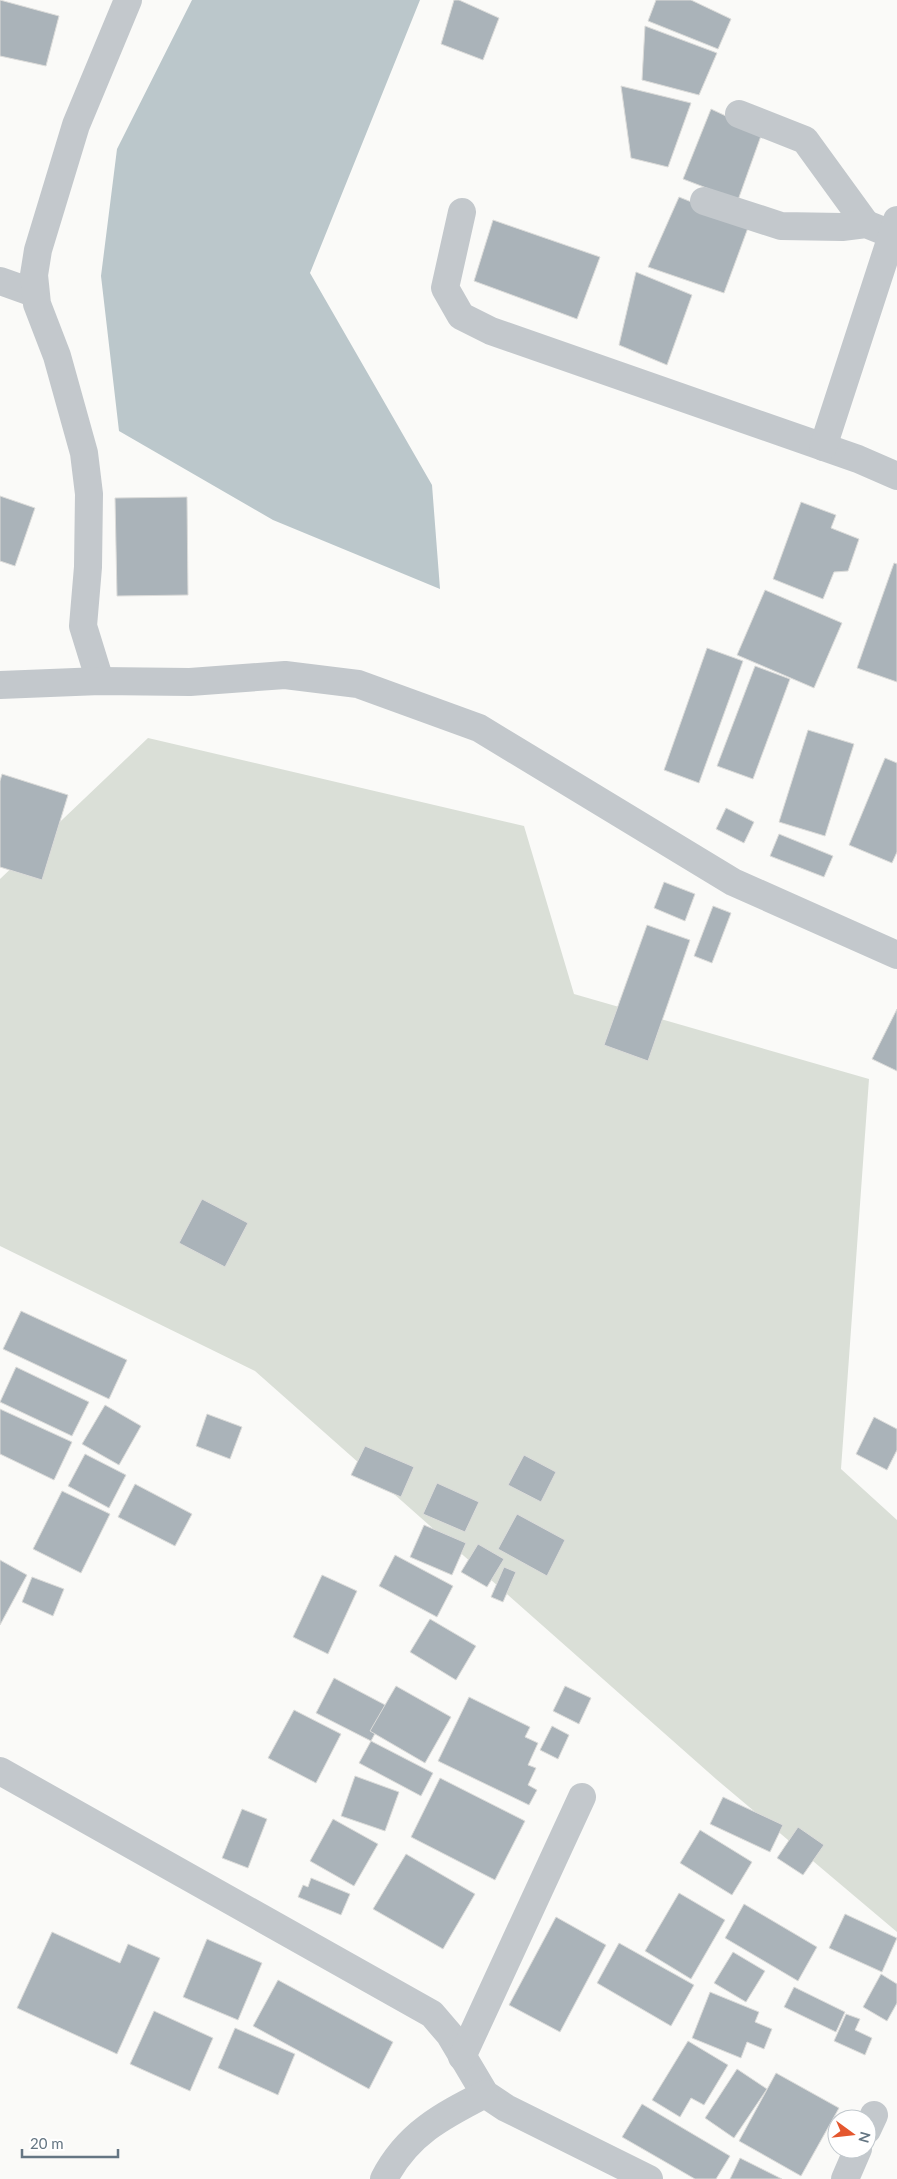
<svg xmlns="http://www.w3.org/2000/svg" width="897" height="2179" font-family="Lato,sans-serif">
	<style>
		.green { fill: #dadfd7 }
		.water { fill: #bbc7cb }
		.building { fill: #aab3b9; stroke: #dcdcda }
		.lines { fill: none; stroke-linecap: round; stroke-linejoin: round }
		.street { stroke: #c3c8cc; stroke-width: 28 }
	</style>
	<rect width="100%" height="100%" fill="#fafaf8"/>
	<!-- green -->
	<path class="green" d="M148,738L524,826L574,994L869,1079L841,1469L897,1520V1932L716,1779L255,1371L0,1246V879Z"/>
	<!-- water -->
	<path class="water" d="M192,0H420L310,273L432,485L440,589L273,520L119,431L101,276L117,149Z"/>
	<!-- building -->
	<g class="building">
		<path d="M0,0L59,16L46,66L0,56Z"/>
		<path d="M454,0H459L499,18L483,60L441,44Z"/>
		<path d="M656,0H691L731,19L718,49L648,21Z"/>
		<path d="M645,26L717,53L699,95L642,80Z"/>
		<path d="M621,86L691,103L668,167L631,158Z"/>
		<path d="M711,109L762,133L738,200L683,179Z"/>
		<path d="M679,197L749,225L724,293L648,267Z"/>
		<path d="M493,220L600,257L577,319L474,281Z"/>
		<path d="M636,272L692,295L667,365L619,345Z"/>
		<path d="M0,496L35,508L15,566L0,561Z"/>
		<path d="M187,497L188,595L117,596L115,498Z"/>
		<path d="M801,502L836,515L831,528L859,539L848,571L834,572L823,599L773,579Z"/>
		<path d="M894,563L897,564V682L857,668Z"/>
		<path d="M765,590L842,623L814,688L737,655Z"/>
		<path d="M707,648L743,661L699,783L664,770Z"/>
		<path d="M755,666L790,679L753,779L717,766Z"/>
		<path d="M808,730L854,744L825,836L779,822Z"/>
		<path d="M885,758L897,763V852L892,863L849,845Z"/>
		<path d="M2,774L68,795L42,880L0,867V781Z"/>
		<path d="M726,808L754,822L744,843L716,829Z"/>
		<path d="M779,834L833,856L824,877L770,856Z"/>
		<path d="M664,882L695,894L685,921L654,908Z"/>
		<path d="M713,906L731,913L712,963L694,956Z"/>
		<path d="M647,925L690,940L648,1061L604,1045Z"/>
		<path d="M897,1009V1071L872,1059Z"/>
		<path d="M202,1199L248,1223L225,1267L179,1243Z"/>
		<path d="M21,1311L127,1360L109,1399L3,1349Z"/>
		<path d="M16,1367L89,1402L72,1436L0,1402Z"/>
		<path d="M105,1405L141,1426L119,1465L82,1444Z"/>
		<path d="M0,1409L72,1442L54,1480L0,1454Z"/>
		<path d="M207,1414L242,1427L230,1459L196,1446Z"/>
		<path d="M874,1417L897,1429V1450L887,1470L856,1454Z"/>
		<path d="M365,1446L414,1467L401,1497L351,1475Z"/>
		<path d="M85,1454L126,1475L109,1508L68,1486Z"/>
		<path d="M524,1455L556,1472L541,1502L508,1485Z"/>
		<path d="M437,1483L479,1502L465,1532L423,1514Z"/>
		<path d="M135,1484L192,1514L175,1546L118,1517Z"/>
		<path d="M62,1491L110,1514L81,1573L33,1549Z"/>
		<path d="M517,1514L565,1540L547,1576L498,1549Z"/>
		<path d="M424,1525L466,1543L452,1575L410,1557Z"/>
		<path d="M478,1544L504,1559L487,1587L461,1572Z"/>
		<path d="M395,1555L453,1586L437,1617L379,1586Z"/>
		<path d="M0,1560L27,1575L0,1625Z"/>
		<path d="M504,1567L516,1572L503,1602L491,1597Z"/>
		<path d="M322,1575L357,1591L328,1654L293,1637Z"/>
		<path d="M32,1577L64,1589L53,1616L22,1602Z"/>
		<path d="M430,1619L476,1646L456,1680L410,1652Z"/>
		<path d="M334,1678L389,1707L371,1741L316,1713Z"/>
		<path d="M396,1686L451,1717L425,1763L370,1731Z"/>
		<path d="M565,1686L591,1698L579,1724L553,1711Z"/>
		<path d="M469,1697L530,1727L525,1737L538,1743L528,1765L536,1768L528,1785L537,1790L529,1805L438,1761Z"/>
		<path d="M294,1710L341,1734L316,1783L268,1758Z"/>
		<path d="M552,1726L569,1735L558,1759L540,1750Z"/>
		<path d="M371,1741L433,1773L421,1796L359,1763Z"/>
		<path d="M355,1776L399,1792L385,1831L341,1816Z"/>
		<path d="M440,1778L525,1821L495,1880L411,1837Z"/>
		<path d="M723,1797L783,1825L770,1852L710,1824Z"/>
		<path d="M242,1809L267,1819L248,1868L222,1858Z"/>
		<path d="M333,1819L378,1844L354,1886L310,1861Z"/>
		<path d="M798,1827L824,1845L803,1875L777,1858Z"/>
		<path d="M700,1830L752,1862L732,1895L680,1863Z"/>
		<path d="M406,1854L475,1894L443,1949L373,1909Z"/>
		<path d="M311,1878L350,1894L341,1915L298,1897L303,1885L308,1887Z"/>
		<path d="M679,1893L725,1920L691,1979L645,1951Z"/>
		<path d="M744,1904L817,1947L798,1981L725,1938Z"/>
		<path d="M845,1914L897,1938L882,1972L829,1948Z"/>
		<path d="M556,1917L606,1945L560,2032L509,2005Z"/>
		<path d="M52,1932L120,1963L128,1944L160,1958L117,2054L17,2008Z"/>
		<path d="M207,1939L262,1963L238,2020L183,1997Z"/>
		<path d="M619,1943L694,1985L671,2026L597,1983Z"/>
		<path d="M733,1952L765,1971L746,2002L714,1983Z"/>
		<path d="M881,1974L897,1984V2003L887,2021L863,2007Z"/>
		<path d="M278,1980L393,2042L369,2089L253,2026Z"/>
		<path d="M794,1987L845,2012L836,2032L784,2007Z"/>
		<path d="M710,1992L759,2012L755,2022L772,2029L764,2049L747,2042L741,2058L692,2038Z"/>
		<path d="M154,2011L213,2038L190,2091L130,2064Z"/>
		<path d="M846,2014L860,2019L855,2030L872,2038L865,2055L834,2041Z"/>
		<path d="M235,2028L295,2054L278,2095L218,2068Z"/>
		<path d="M688,2041L728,2065L704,2105L691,2098L680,2117L652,2100Z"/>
		<path d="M737,2069L767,2089L734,2138L705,2118Z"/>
		<path d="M776,2073L839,2108L801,2176L739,2141Z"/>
		<path d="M642,2104L730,2156L716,2179H695L622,2137Z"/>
		<path d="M740,2158L782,2179H730Z"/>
	</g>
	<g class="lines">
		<!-- street -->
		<g class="street">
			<path d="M739,114L805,140L866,224"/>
			<path d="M704,201L781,226L842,227L866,224L891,234"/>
			<path d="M462,212L445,288L461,316L491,331L858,459L897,476"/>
			<path d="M0,281L34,293"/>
			<path d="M823,447L897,220"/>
			<path d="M100,681L83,626L88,567L89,494L84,453L57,356L37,304L34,275L38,250L76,125L128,0"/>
			<path d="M0,685L100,681L190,682L285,675L358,684L479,728L733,882L897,955"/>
			<path d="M0,1771L432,2014L450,2035L485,2094L506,2108L649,2179"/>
			<path d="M462,2057L582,1797"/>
			<path d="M867,2130L874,2115"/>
			<path d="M384,2179C407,2134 442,2116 485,2094"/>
			<path d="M845,2179L858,2149"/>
		</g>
	</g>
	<!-- north arrow -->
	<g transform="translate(852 2134) rotate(105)"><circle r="24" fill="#ffffff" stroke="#c1c8cd"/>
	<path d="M0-4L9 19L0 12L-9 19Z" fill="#e4572e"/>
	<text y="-8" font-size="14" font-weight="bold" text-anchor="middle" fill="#657683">N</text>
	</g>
	<!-- scale -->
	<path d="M22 2149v8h96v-8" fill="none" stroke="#657683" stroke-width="2.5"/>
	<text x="30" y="2149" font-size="15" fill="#657683" stroke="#ffffff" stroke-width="4" paint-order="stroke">20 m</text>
</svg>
